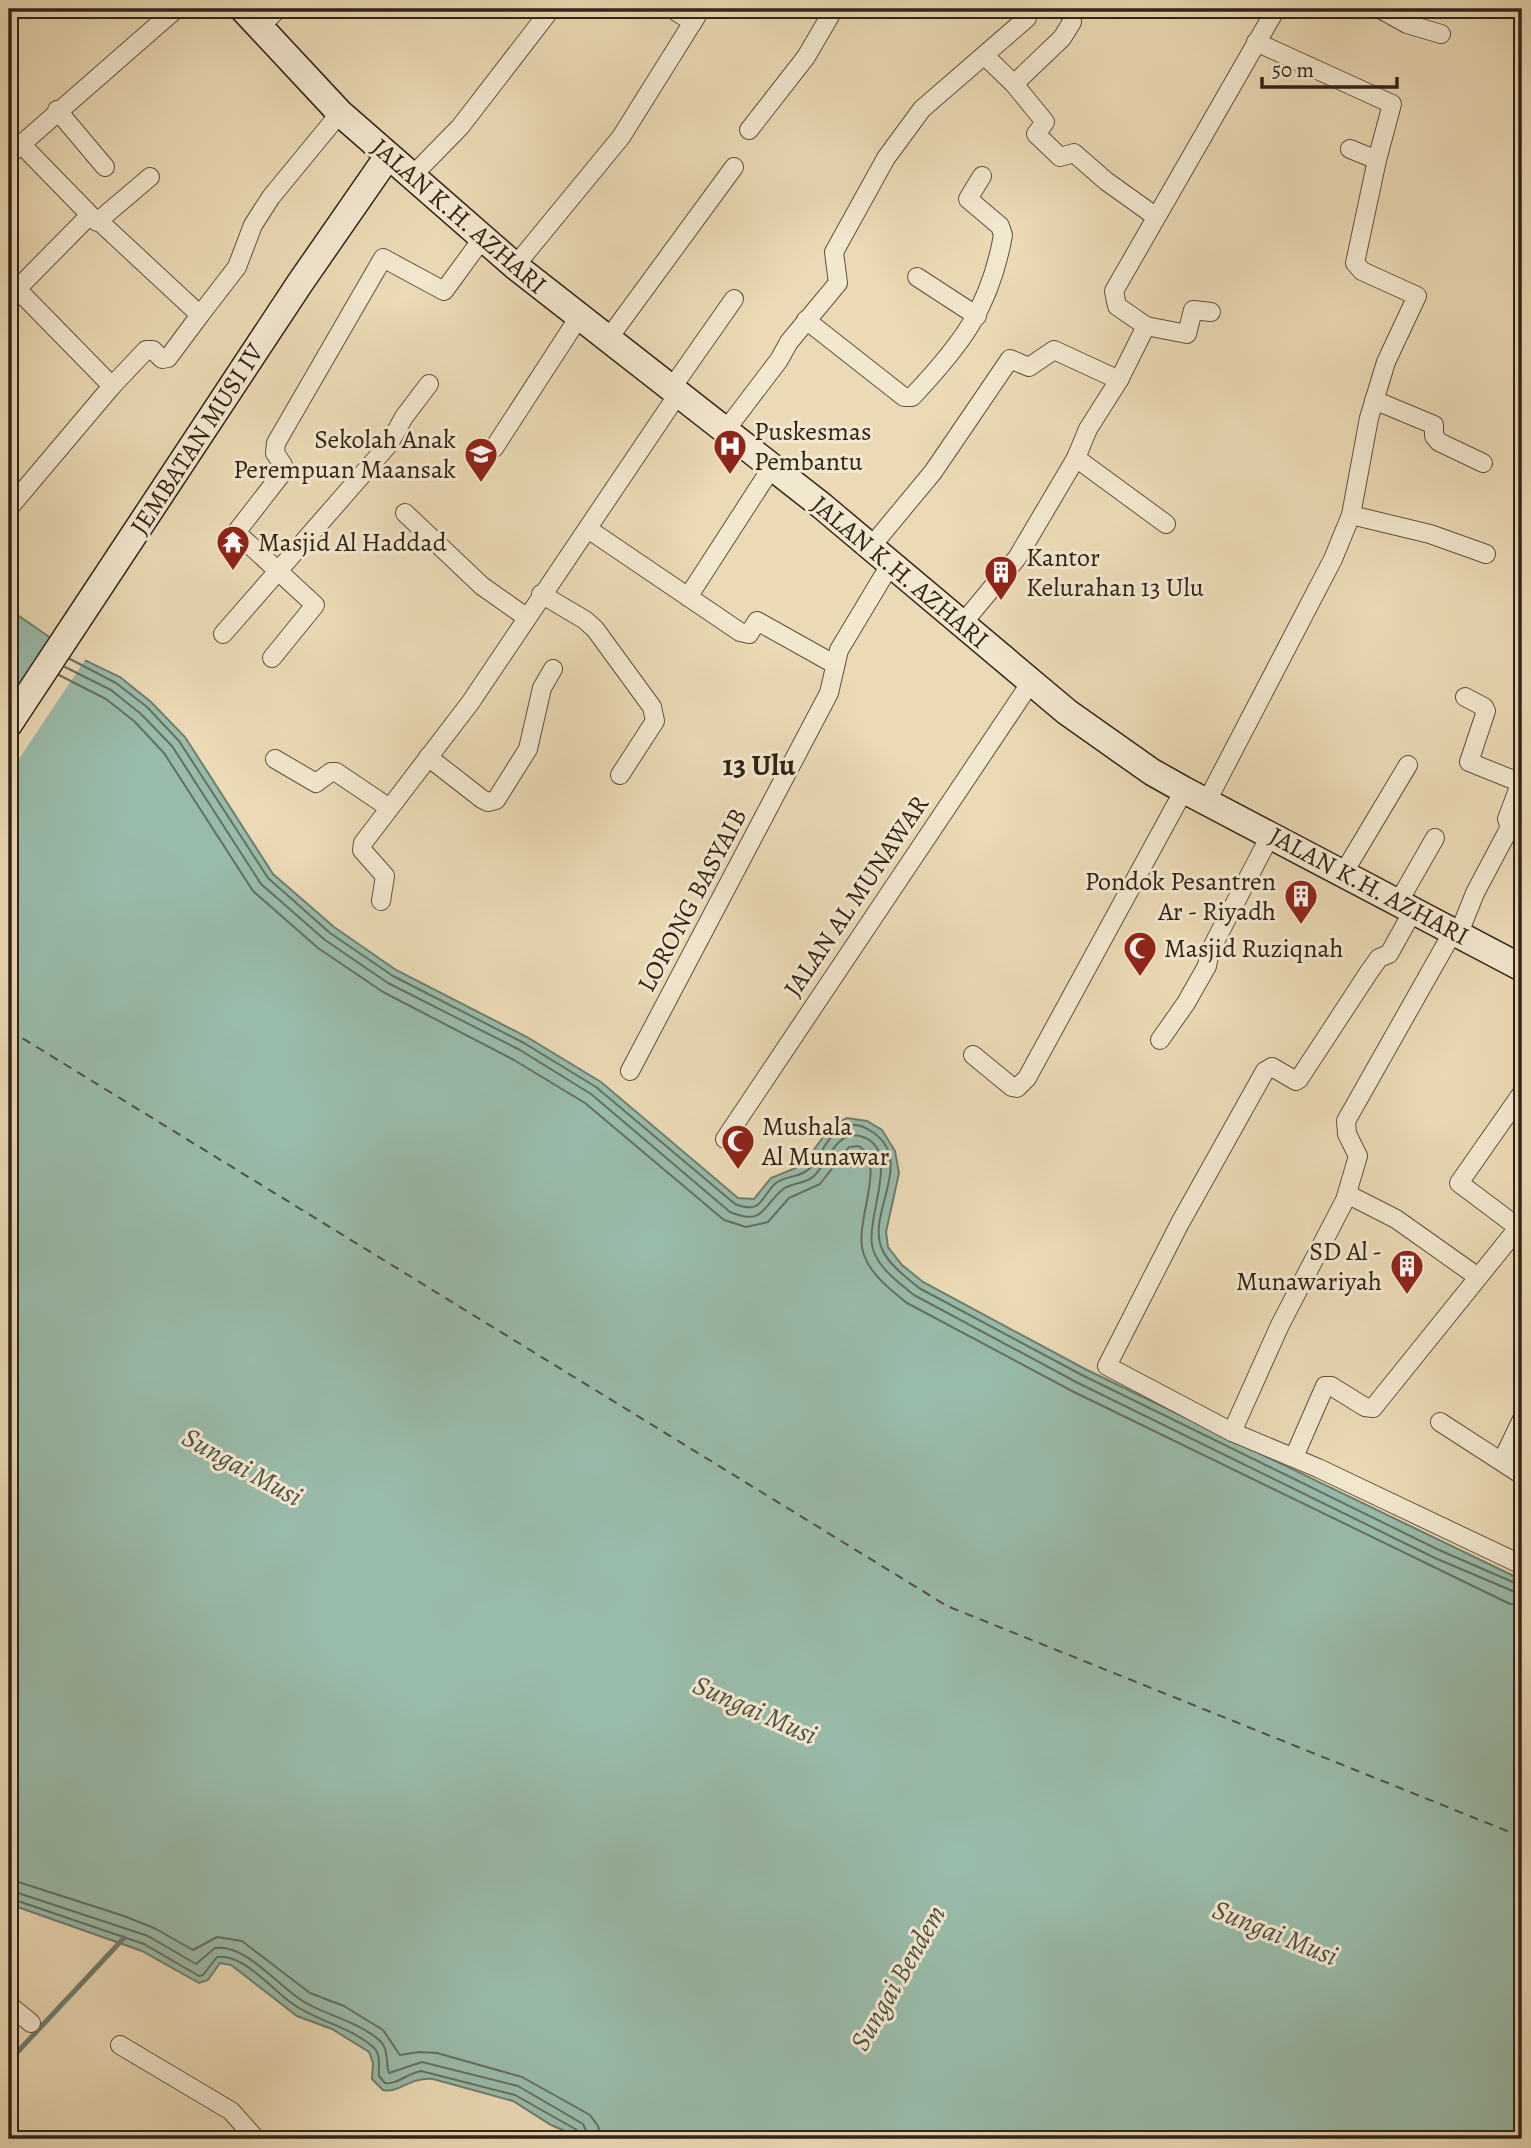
<svg xmlns="http://www.w3.org/2000/svg" width="1531" height="2148" font-family="Alegreya,serif">
	<style>
		.water { fill: #9ba; stroke: #6f7e70; stroke-width: 2 }
		.pier { fill: #ebdab5 }
		.lines { fill: none; stroke-linecap: round; stroke-linejoin: round }
		.shore { stroke: #656f61; stroke-width: 2 }
		.stream { stroke: #6f7e70; stroke-width: 5 }
		.ferry { stroke: #505144; stroke-width: 2; stroke-dasharray: 9 7; stroke-linecap: butt }
		.lane-casing { stroke: #60513f; stroke-width: 11 }
		.street-casing { stroke: #60513f; stroke-width: 20 }
		.secondary-casing { stroke: #312318; stroke-width: 29 }
		.lane { stroke: #f2e7cf; stroke-width: 9 }
		.street { stroke: #f2e7cf; stroke-width: 18 }
		.secondary { stroke: #f2e7cf; stroke-width: 26 }
		.labels { text-anchor: middle; dominant-baseline: central; stroke-width: 6; stroke-linejoin: round; paint-order: stroke }
		.street-label { font-size: 26px; fill: #312318; stroke: #f2e7cf }
		.poi-label { font-size: 26px; fill: #312318; stroke: #f2e7cf; text-anchor: start }
		.water-label { font-size: 28px; font-style: italic; fill: #505144; stroke: #f2e7cf }
		.quarter-label { font-size: 30px; font-weight: bold; fill: #312318; stroke: #f2e7cf }
	</style>
	<rect width="100%" height="100%" fill="#ebdab5"/>
	<filter id="stains"><feTurbulence type="fractalNoise" baseFrequency=".00286" numOctaves="4"/><feColorMatrix values="0 0 0 0 .2 0 0 0 0 .09 0 0 0 0 .02 0 0 0 .5 -.17"/></filter>
	<radialGradient id="worn" r=".72"><stop offset=".6" stop-color="#630" stop-opacity="0"/><stop offset="1" stop-color="#630" stop-opacity=".3"/></radialGradient>
	<!-- water -->
	<path class="water" d="M9,609L78,657L120,677L151,702L185,737L273,874L334,927L396,970L527,1037L601,1082L738,1198L754,1199L771,1178L803,1165L831,1126L847,1118L867,1121L882,1130L895,1151L899,1173L886,1232L888,1247L902,1265L923,1282L1085,1369L1522,1580V2139H584L551,2125L513,2101L433,2079C408,2077 399,2094 383,2090L372,2079L373,2063L369,2052L332,2029L297,2016L231,1965L220,1963L208,1980L199,1983L142,1951L9,1904Z"/>
	<!-- pier -->
	<path class="pier" d="M54,637L87,657L9,774V705Z"/>
	<g class="lines">
		<!-- shore -->
		<g class="shore">
			<path d="M70,659L116,683L147,707L179,741L268,878L330,933L393,976L524,1043L596,1087L735,1204C763,1215 760,1197 776,1183C786,1175 801,1178 810,1168C821,1155 831,1128 849,1125C857,1124 867,1128 874,1133C915,1163 866,1213 882,1249C889,1265 906,1277 919,1288L1082,1375L1439,1550L1522,1586"/>
			<path d="M65,667L111,690L141,714L172,746L261,884L325,940L388,983L520,1050L591,1094L730,1212C764,1226 762,1207 782,1190C791,1182 806,1185 815,1175C828,1161 837,1130 860,1136C906,1148 861,1222 874,1252C881,1270 899,1283 914,1295L1078,1383L1435,1558L1522,1595"/>
			<path d="M59,675L106,699L134,721L164,753L253,891L318,948L383,992L514,1060L585,1103L724,1220L746,1227L768,1222L789,1198L820,1184L849,1147L859,1146C888,1166 852,1223 864,1255C871,1275 891,1290 907,1303L1074,1392L1510,1604L1522,1605"/>
			<path d="M9,1879L124,1916L154,1928L193,1950L217,1937L242,1941L310,1993L344,2006L383,2030L400,2055L419,2052L437,2053L522,2077L590,2115L598,2126L601,2139"/>
			<path d="M9,1890L148,1936L196,1964L215,1948C246,1943 279,1988 306,2003C329,2016 356,2021 378,2039C390,2049 385,2062 389,2073L422,2062L518,2086L583,2124L590,2139"/>
			<path d="M9,1898L144,1944L199,1976L203,1975L217,1957C242,1953 271,1988 290,2002C315,2021 347,2025 372,2046C382,2054 378,2065 379,2076L385,2083C397,2085 408,2073 421,2071L515,2095L577,2130L581,2139"/>
		</g>
		<!-- stream -->
		<path class="stream" d="M9,2061L124,1938"/>
		<!-- ferry -->
		<path class="ferry" d="M9,1030L947,1606L1522,1837"/>
		<defs>
			<path id="lane" d="M265,28L284,9"/>
			<g id="street">
				<path d="M672,9L693,22"/>
				<path d="M1380,9L1407,24L1441,34"/>
				<path d="M9,12L13,9"/>
				<path d="M1256,42L1392,104L1377,160L1350,149"/>
				<path d="M985,56L1014,84L1062,38L1072,22L1071,15L1064,9"/>
				<path d="M1014,84L1045,122L1036,134L1060,157L1074,153L1106,181L1155,216"/>
				<path d="M57,110L105,167"/>
				<path d="M749,130L806,57L834,9"/>
				<path d="M21,144L97,222L150,177"/>
				<path d="M9,155L176,9"/>
				<path d="M412,176L460,127L551,9"/>
				<path d="M100,222L200,315L237,267L253,225L271,197L340,113"/>
				<path d="M515,266L621,137L701,9"/>
				<path d="M917,277L977,316"/>
				<path d="M806,320L904,397H912C961,345 990,308 1003,235L1000,226L968,199L982,176"/>
				<path d="M1146,326L1187,334L1193,310L1211,312"/>
				<path d="M608,339L734,167"/>
				<path d="M112,386L146,350H153L162,359L168,358L200,315"/>
				<path d="M671,389L734,299"/>
				<path d="M1374,400L1434,425V436L1439,442L1483,463"/>
				<path d="M725,431L779,360L789,342L838,283L834,252L886,158L922,109L1027,18L1017,9"/>
				<path d="M494,448L579,317"/>
				<path d="M1076,458L1166,524"/>
				<path d="M9,508L112,386L17,289L89,216"/>
				<path d="M405,513L482,586L526,617"/>
				<path d="M1351,515L1430,534L1486,554"/>
				<path d="M588,529L740,632L749,634L757,621L834,664"/>
				<path d="M870,548L933,472L1010,359L1029,367L1054,350L1119,380"/>
				<path d="M541,594L585,620L595,629L652,707L655,721L620,775"/>
				<path d="M688,597L772,467"/>
				<path d="M962,624L1017,558L1076,458L1088,429L1119,380L1146,326L1117,306L1114,291L1276,9"/>
				<path d="M223,634L389,444L404,417L429,384"/>
				<path d="M272,658L315,605L239,535L238,530L283,472V465L275,453L276,443L383,258L444,291L482,239"/>
				<path d="M1465,697L1484,707L1486,711L1469,762L1521,783"/>
				<path d="M428,757L482,799L488,802L496,800L528,749L542,688L553,669"/>
				<path d="M275,759L316,783L331,772H336L388,807"/>
				<path d="M1522,779L1507,819L1510,827L1522,836"/>
				<path d="M1207,801L1333,559L1351,515L1369,418L1386,362L1417,296L1362,271L1355,263L1377,160"/>
				<path d="M1344,872L1408,765"/>
				<path d="M381,901L385,876L362,850L363,843L470,703L678,394"/>
				<path d="M1399,901L1435,838"/>
				<path d="M1414,909L1389,954L1379,958L1369,972L1299,1079L1296,1081L1272,1067L1265,1071L1180,1223L1107,1366L1232,1432L1318,1468L1522,1565"/>
				<path d="M1459,933L1475,893L1510,827"/>
				<path d="M1160,1040L1186,1003L1207,966L1210,951L1271,834"/>
				<path d="M973,1055L1012,1087L1017,1088L1027,1078L1184,790"/>
				<path d="M630,1071L829,693L839,650L890,565"/>
				<path d="M725,1139L1031,682"/>
				<path d="M1347,1194L1396,1219L1478,1277"/>
				<path d="M1519,1228L1459,1183L1522,1093"/>
				<path d="M1440,1422L1522,1475"/>
				<path d="M1232,1432L1280,1325L1345,1200L1358,1156L1347,1134L1346,1121L1454,930"/>
				<path d="M1294,1457L1325,1386H1331L1365,1407L1373,1408L1522,1223"/>
				<path d="M1502,1461L1522,1419"/>
				<path d="M9,2005L31,2023"/>
				<path d="M120,2045L231,2111L256,2139"/>
			</g>
			<g id="secondary">
				<path d="M243,9L340,113L515,266L822,506L1067,712L1152,772L1184,790L1522,968"/>
				<path d="M9,724L300,283L388,156"/>
			</g>
		</defs>
		<!-- lane casing -->
		<use href="#lane" class="lane-casing"/>
		<!-- street casing -->
		<use href="#street" class="street-casing"/>
		<!-- secondary casing -->
		<use href="#secondary" class="secondary-casing"/>
		<!-- lane -->
		<use href="#lane" class="lane"/>
		<!-- street -->
		<use href="#street" class="street"/>
		<!-- secondary -->
		<use href="#secondary" class="secondary"/>
	</g>
	<!-- icons -->
	<defs>
		<symbol id="hospital-pin" viewBox="-11 -11 22 30"><path d="M0 17L-7.5 6A9.5 9.5 0 1 1 7.5 6Z" fill="#8f2418" stroke="#f2e7cf"/><path d="M-5-5h3v3.5h4V-5h3V5h-3V1.5h-4V5h-3Z" fill="#fff"/></symbol>
		<symbol id="school-pin" viewBox="-11 -11 22 30"><path d="M0 17L-7.5 6A9.5 9.5 0 1 1 7.5 6Z" fill="#8f2418" stroke="#f2e7cf"/><path d="M0-5L7-2L0 1L-7-2ZM-4 1L0 2.5L4 1V4Q0 6-4 4Z" fill="#fff"/></symbol>
		<symbol id="temple-pin" viewBox="-11 -11 22 30"><path d="M0 17L-7.5 6A9.5 9.5 0 1 1 7.5 6Z" fill="#8f2418" stroke="#f2e7cf"/><path d="M0-6L5-2H3V0L6.5 2.5H4V6H1.5V3h-3V6H-4V2.5H-6.5L-3 0V-2H-5Z" fill="#fff"/></symbol>
		<symbol id="building-pin" viewBox="-11 -11 22 30"><path d="M0 17L-7.5 6A9.5 9.5 0 1 1 7.5 6Z" fill="#8f2418" stroke="#f2e7cf"/><path d="M-4-6H4V6H1V3H-1V6H-4ZM-2.5-4.3h1.7v1.8h-1.7ZM.8-4.3h1.7v1.8H.8ZM-2.5-1h1.7V.8h-1.7ZM.8-1h1.7V.8H.8Z" fill="#fff"/></symbol>
		<symbol id="mosque-pin" viewBox="-11 -11 22 30"><path d="M0 17L-7.5 6A9.5 9.5 0 1 1 7.5 6Z" fill="#8f2418" stroke="#f2e7cf"/><path d="M3.5-4.9A6 6 0 1 0 3.5 4.9A5 5 0 1 1 3.5-4.9Z" fill="#fff"/></symbol>
	</defs>
	<g fill-rule="evenodd">
		<use href="#hospital-pin" x="711" y="427" width="38" height="52"/>
		<use href="#school-pin" x="462" y="435" width="38" height="52"/>
		<use href="#temple-pin" x="214" y="523" width="38" height="52"/>
		<use href="#building-pin" x="982" y="553" width="38" height="52"/>
		<use href="#building-pin" x="1282" y="877" width="38" height="52"/>
		<use href="#mosque-pin" x="1121" y="929" width="38" height="52"/>
		<use href="#mosque-pin" x="719" y="1122" width="38" height="52"/>
		<use href="#building-pin" x="1388" y="1247" width="38" height="52"/>
	</g>
	<g class="labels">
		<!-- street labels -->
		<g class="street-label">
			<text transform="translate(459 216) rotate(41)">JALAN K.H. AZHARI</text>
			<text transform="translate(197 439) rotate(-57)">JEMBATAN MUSI IV</text>
			<text transform="translate(900 572) rotate(40)">JALAN K.H. AZHARI</text>
			<text transform="translate(1369 886) rotate(28)">JALAN K.H. AZHARI</text>
			<text transform="translate(856 896) rotate(-56)">JALAN AL MUNAWAR</text>
			<text transform="translate(692 900) rotate(-62)">LORONG BASYAIB</text>
		</g>
		<!-- poi labels -->
		<g class="poi-label">
			<text x="754" y="431">Puskesmas<tspan x="754" dy="30">Pembantu</tspan></text>
			<text x="456" y="439" text-anchor="end">Sekolah Anak<tspan x="456" dy="30">Perempuan Maansak</tspan></text>
			<text x="258" y="542">Masjid Al Haddad</text>
			<text x="1026" y="557">Kantor<tspan x="1026" dy="30">Kelurahan 13 Ulu</tspan></text>
			<text x="1276" y="881" text-anchor="end">Pondok Pesantren<tspan x="1276" dy="30">Ar - Riyadh</tspan></text>
			<text x="1164" y="948">Masjid Ruziqnah</text>
			<text x="762" y="1126">Mushala<tspan x="762" dy="30">Al Munawar</tspan></text>
			<text x="1382" y="1251" text-anchor="end">SD Al -<tspan x="1382" dy="30">Munawariyah</tspan></text>
		</g>
		<!-- water labels -->
		<g class="water-label">
			<text transform="translate(242 1467) rotate(29)">Sungai Musi</text>
			<text transform="translate(755 1710) rotate(24)">Sungai Musi</text>
			<text transform="translate(1275 1933) rotate(22)">Sungai Musi</text>
			<text transform="translate(898 1978) rotate(-60)">Sungai Bendem</text>
		</g>
		<!-- quarter labels -->
		<g class="quarter-label">
			<text x="759" y="765">13 Ulu</text>
		</g>
	</g>
	<!-- margin -->
	<rect width="1531" height="2148" fill="none" stroke="#ebdab5" stroke-width="35"/>
	<rect x="10" y="10" width="1510" height="2127" fill="none" stroke="#312318" stroke-width="3.5"/>
	<rect x="18" y="18" width="1496" height="2113" fill="none" stroke="#312318" stroke-width="2"/>
	<!-- scale -->
	<path d="M1262 77v10h135v-10" fill="none" stroke="#312318" stroke-width="3.5"/>
	<text x="1272" y="77" font-size="21" fill="#312318" stroke="#f2e7cf" stroke-width="5" paint-order="stroke">50 m</text>
	<rect width="100%" height="100%" filter="url(#stains)"/>
	<rect width="100%" height="100%" fill="url(#worn)"/>
</svg>
